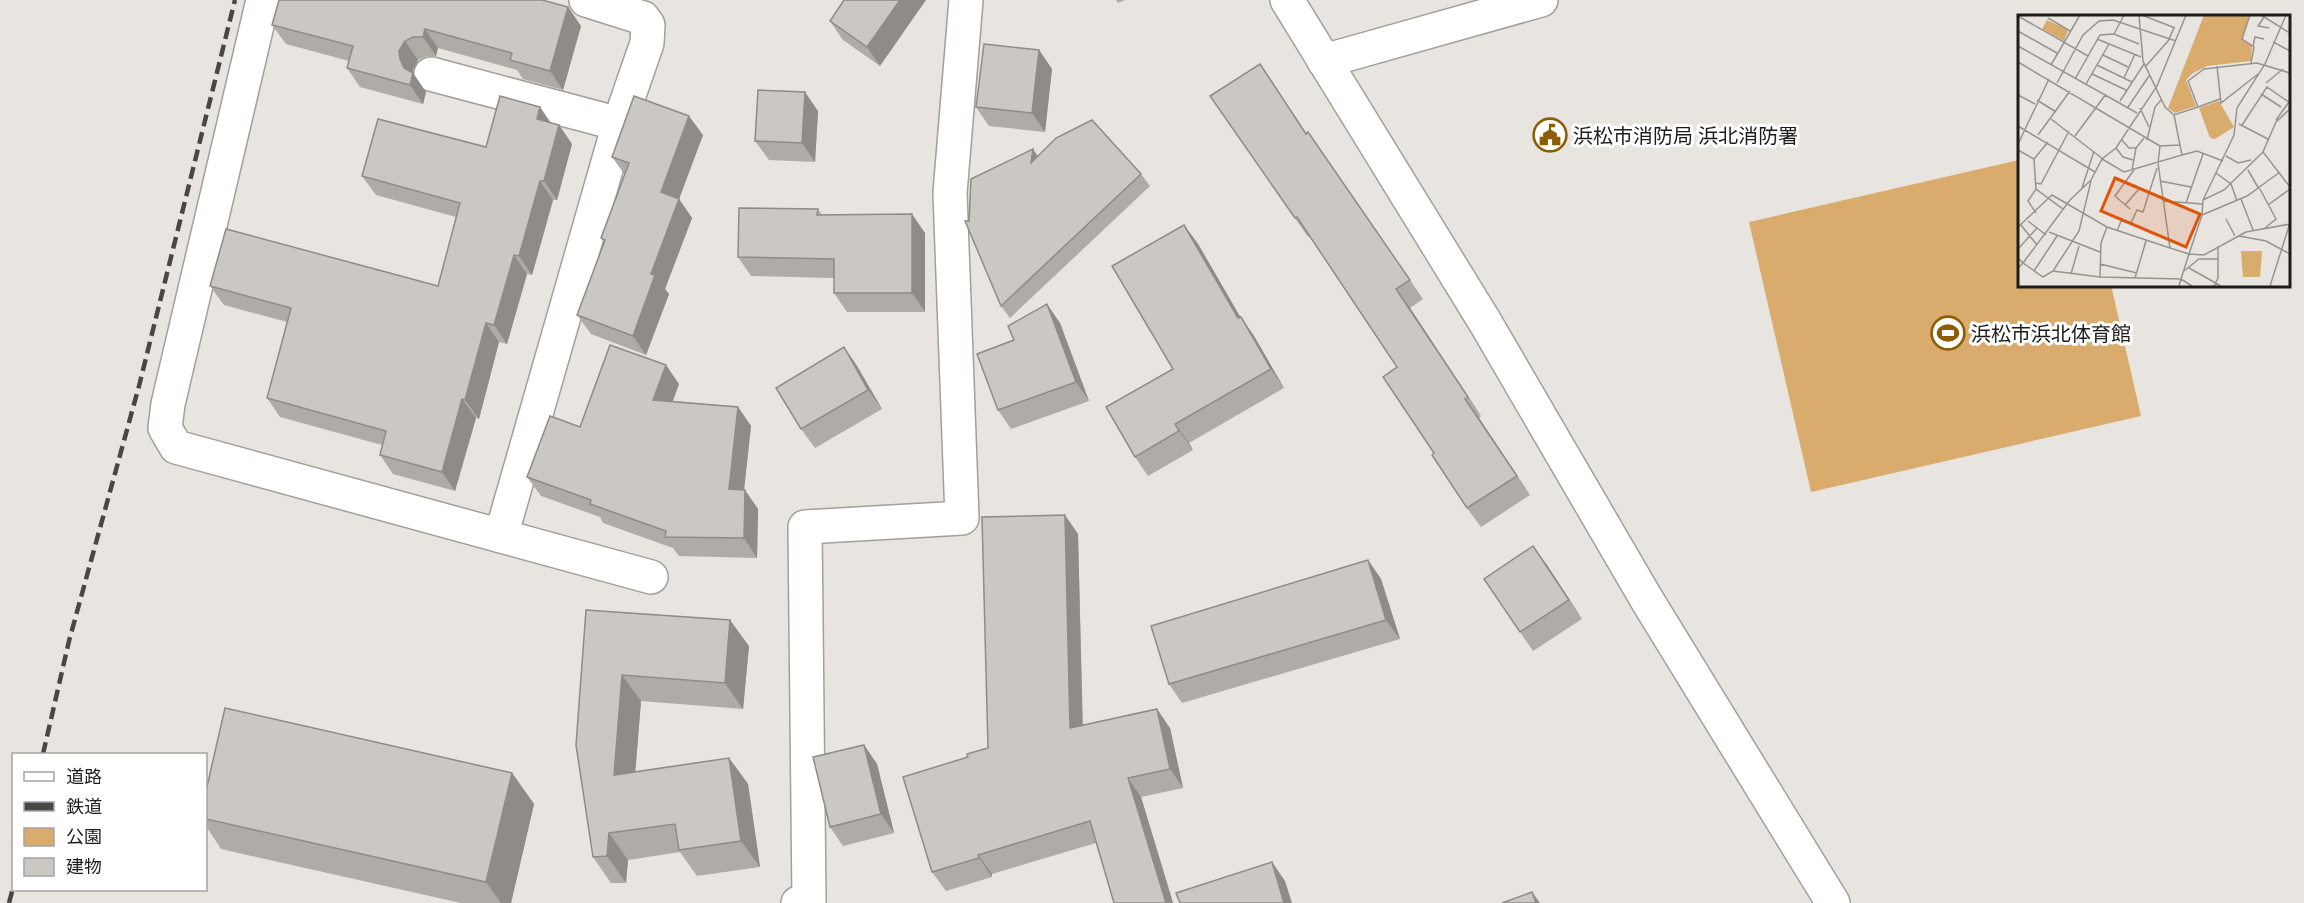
<svg xmlns="http://www.w3.org/2000/svg" width="2304" height="903" font-family="'Noto Sans','Noto Sans JP',sans-serif">
	<style>
		.green { fill: #d9ab6c }
		.lines { fill: none; stroke-linecap: round; stroke-linejoin: round }
		.minor-casing { stroke: #a39f9a; stroke-width: 36 }
		.minor { stroke: #fff; stroke-width: 33 }
		.rail { stroke: #494744; stroke-width: 4.5; stroke-dasharray: 12 6; stroke-linecap: butt }
		.wall { fill: #afaba7 }
		.shaded-wall { fill: #8e8b88 }
		.building { fill: #cbc7c2; stroke: #8e8b88; stroke-width: 1.5 }
		.labels { text-anchor: middle; dominant-baseline: central; stroke-width: 6; stroke-linejoin: round; paint-order: stroke }
		.poi-label { font-size: 20px; fill: #1d1c1a; stroke: #fff; text-anchor: start }
		.inset-road { fill: none; stroke: #979490; stroke-width: 1.5 }
		.view { fill: #de560d; fill-opacity: 0.15; stroke: #de560d; stroke-width: 3 }
		.inset-edge { fill: none; stroke: #1d1c1a; stroke-width: 3 }
	</style>
	<rect width="100%" height="100%" fill="#e8e4df"/>
	<!-- green -->
	<path class="green" d="M2019,160V285H2111L2141,416L1811,492L1749,222Z"/>
	<g class="lines">
		<defs>
			<g id="minor">
				<path d="M263,0L168,404L165,428L176,447L651,577"/>
				<path d="M1287,0L1485,322L1647,600L1833,903"/>
				<path d="M1324,61L1541,0"/>
				<path d="M431,74L619,124"/>
				<path d="M501,536L619,124L647,43L648,25L643,18L586,0"/>
				<path d="M798,903L809,901L805,527L962,518L950,193L966,0"/>
			</g>
		</defs>
		<!-- minor casing -->
		<use href="#minor" class="minor-casing"/>
		<!-- minor -->
		<use href="#minor" class="minor"/>
		<!-- rail -->
		<g class="rail">
			<path d="M43,754L69,641L139,386L235,0"/>
			<path d="M9,903L14,884"/>
		</g>
	</g>
	<!-- wall -->
	<g class="wall">
		<path d="M844,0L880,66L843,40L830,21Z"/>
		<path d="M1116,0H1125L1118,3Z"/>
		<path d="M568,7L581,26L563,90L523,79L517,70L438,48L436,56H427L418,60L413,70V73L426,92L423,104L360,87L347,68L349,61L286,44L272,25Z"/>
		<path d="M1039,50L1052,69L1045,132L989,126L976,107Z"/>
		<path d="M1260,64L1306,133L1308,132L1423,299L1410,308L1481,416L1479,418L1530,495L1481,527L1467,508L1434,453L1397,367L1310,236L1308,237L1210,96Z"/>
		<path d="M818,111L815,162L769,160L755,141Z"/>
		<path d="M551,123L559,125L572,144L557,200H553L532,275L527,274L507,344L499,342L479,419L476,418L455,491L393,474L380,455L382,445L280,417L267,398L287,322L224,305L210,286H438L456,217L376,195L362,176L486,147Z"/>
		<path d="M703,135L679,199L692,218L665,289L669,294L646,355L591,334L577,315L604,243L601,238L625,175L612,157Z"/>
		<path d="M1038,156L1141,174L1150,186L1010,318L1001,306L969,221Z"/>
		<path d="M818,209L822,215L925,233V312H847L834,293V278L751,276L738,257Z"/>
		<path d="M1184,225L1198,244L1240,317L1254,336L1284,388L1189,443L1193,450L1148,476L1135,457L1173,369Z"/>
		<path d="M1060,323L1089,401L1011,429L998,410Z"/>
		<path d="M844,347L857,366L882,409L815,448L801,429Z"/>
		<path d="M679,384L673,401L738,407L751,426L744,490L758,509L757,558L679,556L673,548L603,523L600,517L541,496L527,477L580,427Z"/>
		<path d="M1078,534L1083,726L1170,728L1183,788L1141,797L1173,903H1114L1096,843L992,874V877L946,891L932,872L968,757L988,748Z"/>
		<path d="M1368,560L1381,579L1400,639L1182,703L1169,684Z"/>
		<path d="M1547,565L1582,619L1533,651L1520,632Z"/>
		<path d="M586,610L749,646L743,709L641,701L635,772L729,758L748,784L760,867L697,876L680,852L628,860L626,883H611L593,857Z"/>
		<path d="M864,745L877,764L894,833L843,846L830,827Z"/>
		<path d="M512,773L534,804L511,903H461L221,849L206,826V791Z"/>
	</g>
	<!-- shaded-wall -->
	<g class="shaded-wall">
		<path d="M900,0H926L880,66L867,47Z"/>
		<path d="M568,7L581,26L563,90L550,71Z"/>
		<path d="M425,29L438,48L436,56L423,37Z"/>
		<path d="M405,41L418,60L413,70V74V73L426,92L423,104L410,85L404,68L400,59L399,51Z"/>
		<path d="M1039,50L1052,69L1045,132L1032,113Z"/>
		<path d="M805,92L818,111L815,162L802,143Z"/>
		<path d="M540,107L553,126L537,119Z"/>
		<path d="M689,116L703,135L679,199L692,218L665,289L669,294L646,355L633,336L651,274L661,192Z"/>
		<path d="M559,125L572,144L557,200L544,181Z"/>
		<path d="M1033,149L1041,161L1031,163Z"/>
		<path d="M540,181L553,200L532,275L519,256Z"/>
		<path d="M912,214L925,233V312L912,293Z"/>
		<path d="M1184,225L1198,244L1252,337L1238,318Z"/>
		<path d="M514,255L527,274L507,344L494,325Z"/>
		<path d="M1396,289L1410,308L1481,416L1468,397Z"/>
		<path d="M1047,304L1060,323L1089,401L1076,382Z"/>
		<path d="M1241,317L1254,336L1284,388L1271,369Z"/>
		<path d="M486,323L499,342L479,419L465,400Z"/>
		<path d="M844,347L857,366L882,409L868,390Z"/>
		<path d="M666,365L679,384L666,419L653,400Z"/>
		<path d="M462,399L476,418L455,491L442,472Z"/>
		<path d="M1465,399L1479,418L1530,495L1517,476Z"/>
		<path d="M738,407L751,426L742,508L729,489Z"/>
		<path d="M1175,424L1189,443L1193,450L1179,431Z"/>
		<path d="M745,490L758,509L757,558L744,538Z"/>
		<path d="M1065,515L1078,534L1083,747L1070,728Z"/>
		<path d="M1533,546L1547,565L1582,619L1569,600Z"/>
		<path d="M1368,560L1381,579L1400,639L1386,620Z"/>
		<path d="M730,620L749,646L743,709L725,683Z"/>
		<path d="M622,675L641,701L633,801L614,775Z"/>
		<path d="M1157,709L1170,728L1183,788L1170,769Z"/>
		<path d="M864,745L877,764L894,833L881,814Z"/>
		<path d="M729,758L748,784L760,867L741,841Z"/>
		<path d="M512,773L534,804L511,903H501L486,882Z"/>
		<path d="M1128,778L1141,797L1173,903H1166Z"/>
		<path d="M609,833L628,860L626,883L607,856Z"/>
		<path d="M978,855L992,874V877L979,858Z"/>
		<path d="M1272,862L1285,881L1292,903H1284Z"/>
		<path d="M1532,892L1540,903H1536Z"/>
	</g>
	<!-- building -->
	<g class="building">
		<path d="M279,0H542L568,7L550,71L510,60L512,53L425,29L423,37H413L405,41L399,51L400,59L404,68L413,73L410,85L347,68L353,46L272,25Z"/>
		<path d="M844,0H900L867,47L830,21Z"/>
		<path d="M984,44L1039,50L1032,113L976,107Z"/>
		<path d="M1260,64L1306,134L1308,132L1410,280L1396,289L1468,397L1465,399L1517,476L1467,508L1432,455L1434,453L1383,377L1397,367L1297,217L1295,218L1210,96Z"/>
		<path d="M758,90L805,92L802,143L755,141Z"/>
		<path d="M500,96L540,107L537,119L559,125L544,181H540L519,256L514,255L494,325L486,323L465,400L462,399L442,472L380,455L386,431L267,398L291,308L210,286L226,229L438,286L460,203L362,176L378,119L486,147Z"/>
		<path d="M634,96L689,116L661,192L679,199L651,274L655,275L633,336L577,315L605,240L601,238L629,163L612,157Z"/>
		<path d="M1092,120L1141,174L1001,306L965,221H969L971,179L1033,149L1031,163L1056,138Z"/>
		<path d="M739,208L818,209L817,215L912,214V293H834V259L738,257Z"/>
		<path d="M1184,225L1238,318L1241,317L1271,369L1175,424L1179,431L1135,457L1106,407L1173,369L1112,266Z"/>
		<path d="M1047,304L1076,382L998,410L977,354L1014,340L1008,326Z"/>
		<path d="M610,345L666,365L653,400L738,407L729,489L745,490L744,538L665,537L666,531L590,504L591,500L527,477L550,416L580,427Z"/>
		<path d="M844,347L868,390L801,429L776,388Z"/>
		<path d="M1065,515L1070,728L1157,709L1170,769L1128,778L1166,903H1114L1090,821L978,855L979,858L932,872L903,777L968,757L967,754L988,748L982,517Z"/>
		<path d="M1533,546L1569,600L1520,632L1484,579Z"/>
		<path d="M1368,560L1386,620L1169,684L1151,626Z"/>
		<path d="M586,610L730,620L725,683L622,675L614,775L729,758L741,841L679,850L675,824L609,833L607,856L593,857L576,745Z"/>
		<path d="M225,708L512,773L486,882L206,819V791Z"/>
		<path d="M864,745L881,814L830,827L813,757Z"/>
		<path d="M1272,862L1284,903H1180L1176,893Z"/>
		<path d="M1532,892L1536,903H1502Z"/>
	</g>
	<!-- icons -->
	<defs>
		<symbol id="civic-ring" viewBox="-11 -11 22 22"><circle r="9.5" fill="#fff" stroke="#8c5d03" stroke-width="1.5"/><path d="M-.6-6.5H3V-4.5H.6V-3L4-1V1h2V6H-6V1h2V-1L-.6-3ZM-1.2 2.5V6h2.4V2.5Z" fill="#8c5d03"/></symbol>
		<symbol id="stadium-ring" viewBox="-11 -11 22 22"><circle r="9.5" fill="#fff" stroke="#8c5d03" stroke-width="1.5"/><path d="M0-5a6.5 5 0 1 0 0 10a6.5 5 0 1 0 0-10ZM-3.5-1.8h7v3.6h-7Z" fill="#8c5d03"/></symbol>
	</defs>
	<g fill-rule="evenodd">
		<use href="#civic-ring" x="1531" y="116" width="38" height="38"/>
		<use href="#stadium-ring" x="1929" y="314" width="38" height="38"/>
	</g>
	<g class="labels">
		<!-- poi labels -->
		<g class="poi-label">
			<text x="1573" y="135">浜松市消防局 浜北消防署</text>
			<text x="1971" y="333">浜松市浜北体育館</text>
		</g>
	</g>
	<!-- overview -->
	<g transform="translate(2018 15)">
		<rect width="272" height="272" fill="#e8e4df"/>
		<path d="M186,0H231L225,24L234,30L233,46L189,51L175,58L168,65L178,91L157,98L150,93ZM29,5L50,15L46,26L24,14ZM201,86L216,112L197,124L192,123L181,93ZM223,236H244L242,262H225Z" fill="#d9ab6c"/>
		<path class="inset-road" d="M121,0L125,46L147,92L156,100L180,92L170,66L186,54L239,48L272,58M124,0L157,13M232,0L224,24L236,32L233,48M243,0L272,18M0,1L70,41M246,2L240,11L251,13M30,3L52,16M0,16L39,38M96,19L106,0M79,24L123,42M255,27L272,36M0,31L119,98M235,31L237,22L246,24M85,40L110,52M0,47L142,131L140,148L152,233L171,239L184,200L185,185L206,175L245,137M33,50L62,0M79,50L114,67M199,51L203,88L240,59M127,52L150,26L156,13M74,59L108,75M106,63L117,39M57,64L82,20L96,19L121,29M39,68L65,20L81,6L95,5L158,26M248,68L265,54M68,69L91,29M243,79L263,92M0,80L17,89M19,85L38,97M102,86L126,49M110,92L131,61M180,92L202,84M122,93L131,112M272,94L258,107L245,137L272,172M33,104L85,144M258,105L271,87M221,109L250,124M224,110L249,72L272,88M0,111L77,157M20,120L52,76M57,121L88,79M103,124L111,133H118M129,125L137,92L143,85M30,127L16,144L18,174L45,194M0,129L31,64M142,131L162,130M98,133L105,142L115,145M0,135L16,144M164,140L179,136L205,146M208,141L220,148L233,145M84,144L106,157L164,140L156,100M114,155L118,133L126,123M230,155L241,174M198,158L213,169L219,186M142,166L173,172M17,168L23,169L51,116M64,173L76,136M242,174L258,204L247,213M223,184L235,215M185,185L216,120L219,93L247,49L268,0M145,186L185,189M168,188L185,139M107,190L121,174L117,170M250,190L272,174M112,194L97,181L116,155M18,198L10,186L18,174M184,200L229,181L262,157M208,204L217,221M10,206L28,220M3,210L19,230M0,212L34,180L89,212L152,233M99,216L103,206L113,208L119,195L125,197L139,153M31,217L82,237M221,221L248,226L272,239M0,234L19,213M0,243L5,248L52,185L73,165L84,144L98,133L139,71L168,0M82,249L119,258M0,253L5,248L25,262L35,256L82,262L163,264L171,239L186,240L228,217L272,209M171,253L203,271M16,256L39,221M35,256L61,216L73,166M166,256L181,244H200M53,259L61,231M82,262L83,228L89,212M117,263L128,226M161,271L163,264L174,271M196,271L200,263V231M252,271L272,208"/>
		<path class="view" d="M97,163L182,199L168,232L83,196Z"/>
		<rect width="272" height="272" class="inset-edge"/>
	</g>
	<!-- legend -->
	<rect x="12" y="753" width="195" height="138" fill="#ffffff" stroke="#a5a4a3" stroke-width="1.5"/>
	<rect x="24" y="772" width="30" height="9" fill="#ffffff" stroke="#a5a4a3" stroke-width="1.5"/>
	<text x="66" y="783" font-size="18" fill="#1d1c1a">道路</text>
	<rect x="24" y="802" width="30" height="9" fill="#494744" stroke="#a5a4a3" stroke-width="1.5"/>
	<text x="66" y="813" font-size="18" fill="#1d1c1a">鉄道</text>
	<rect x="24" y="828" width="30" height="18" fill="#d9ab6c" stroke="#a5a4a3" stroke-width="1.5"/>
	<text x="66" y="843" font-size="18" fill="#1d1c1a">公園</text>
	<rect x="24" y="858" width="30" height="18" fill="#cbc7c2" stroke="#a5a4a3" stroke-width="1.5"/>
	<text x="66" y="873" font-size="18" fill="#1d1c1a">建物</text>
</svg>
